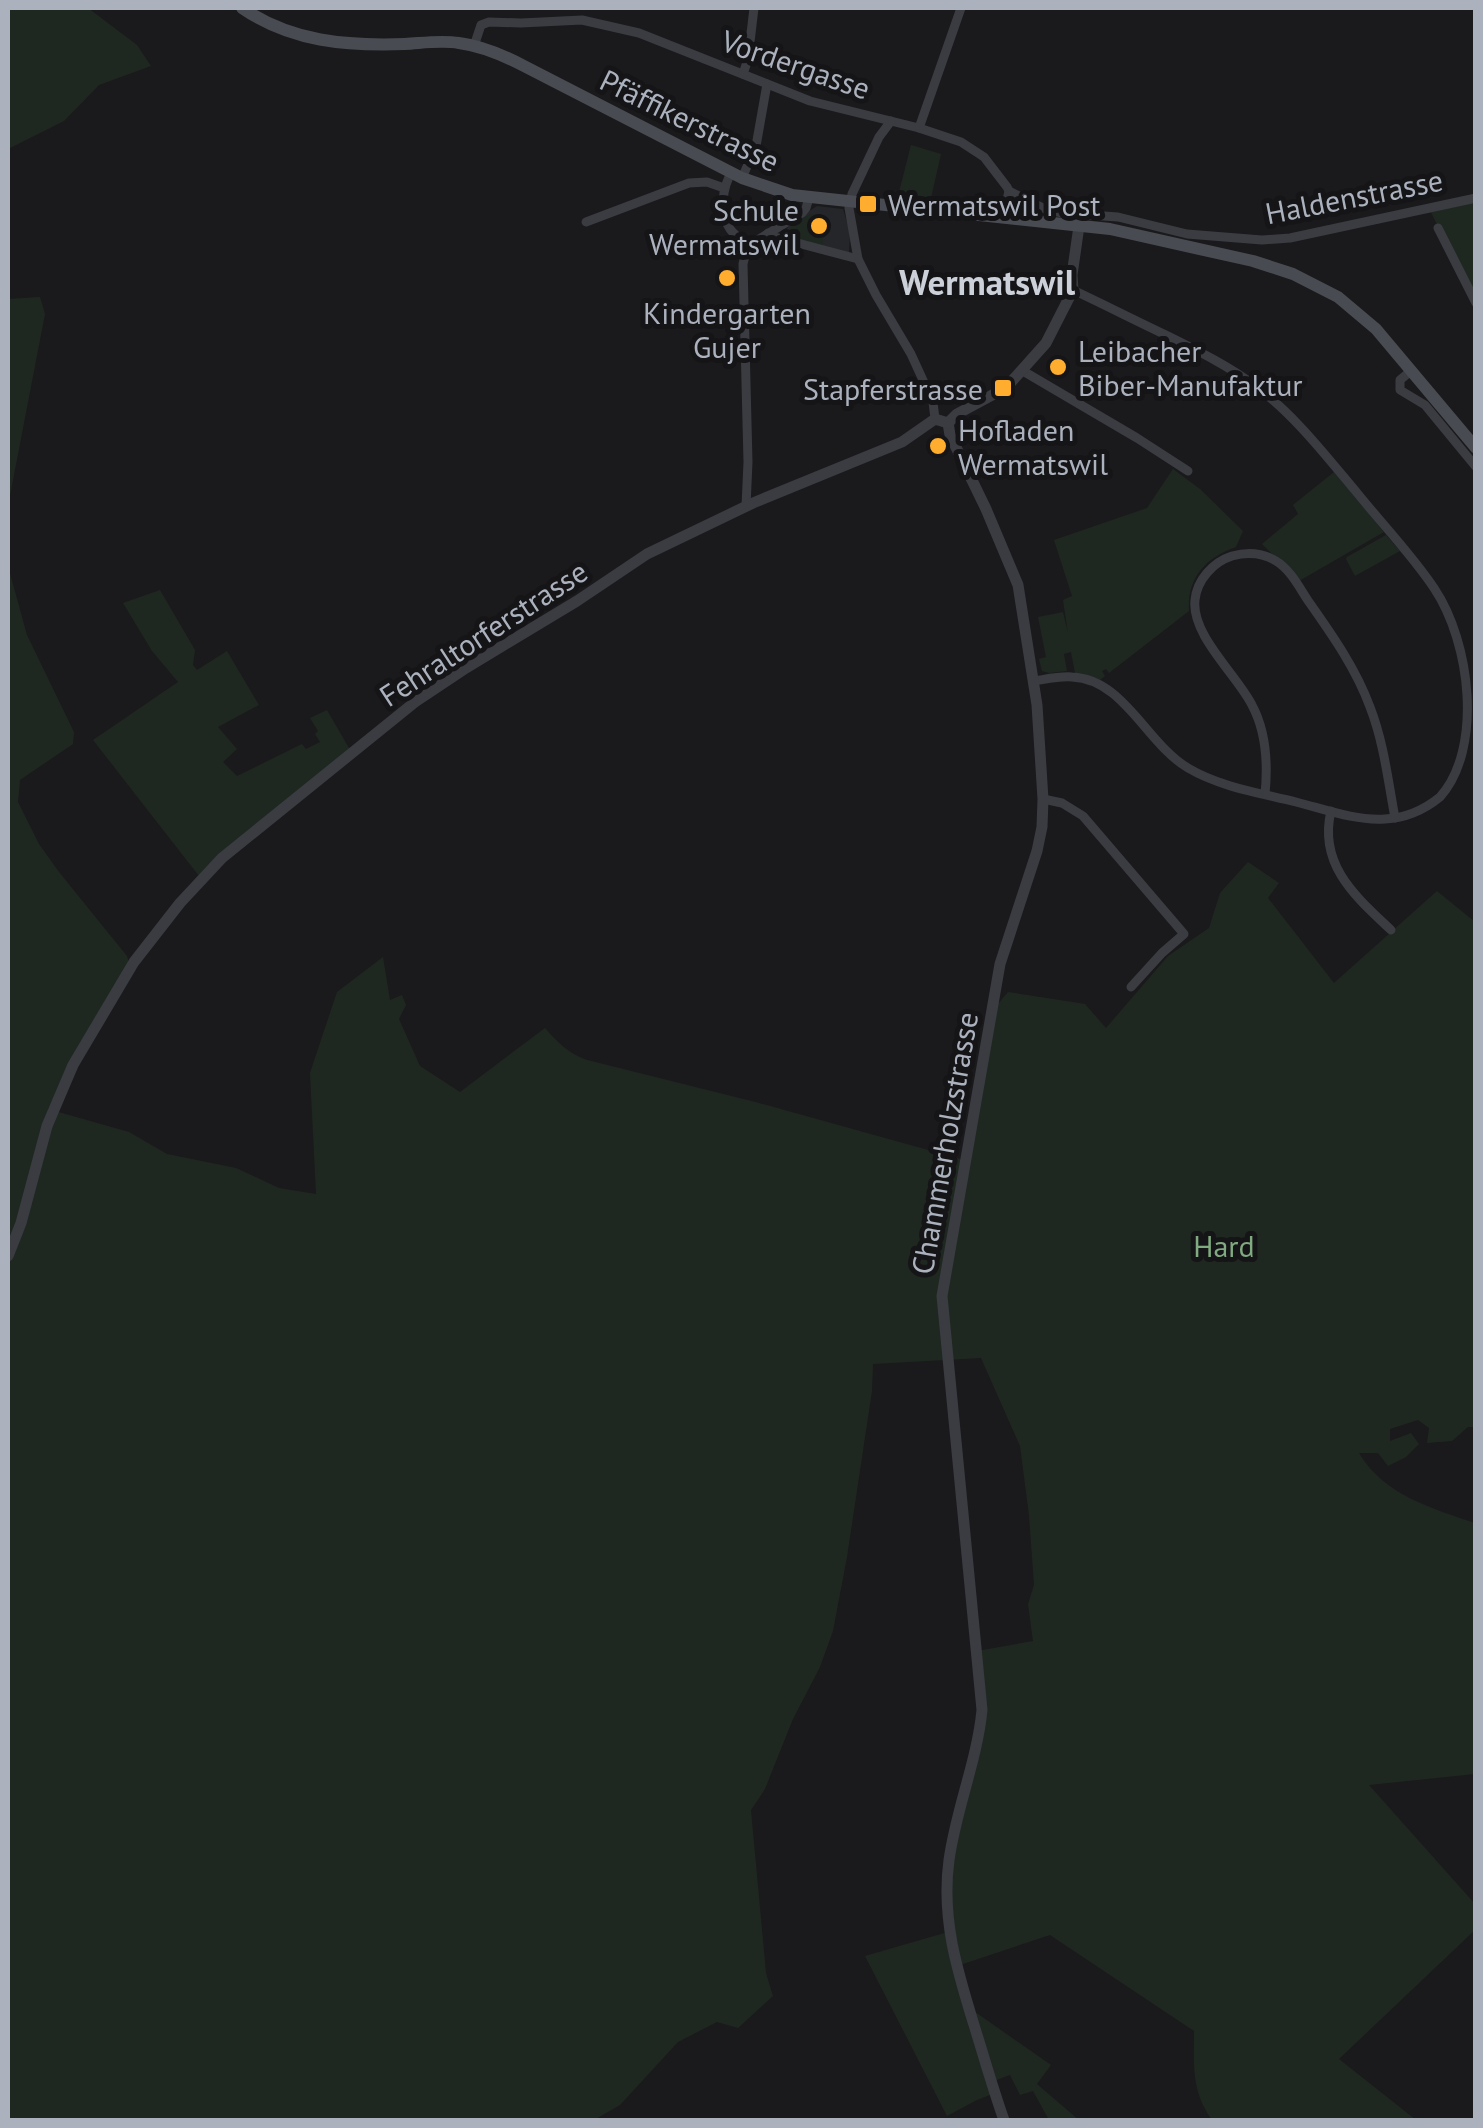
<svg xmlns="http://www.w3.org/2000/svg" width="1483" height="2128" font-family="'PT Sans',sans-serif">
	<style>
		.built { fill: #252629 }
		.green { fill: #1f2820 }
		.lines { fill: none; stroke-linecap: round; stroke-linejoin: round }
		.minor { stroke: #3a3c42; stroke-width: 9 }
		.tertiary { stroke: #3a3c42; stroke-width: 11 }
		.secondary { stroke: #484b52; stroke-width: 12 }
		.poi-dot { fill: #ffad2f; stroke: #151517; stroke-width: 4 }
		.labels { text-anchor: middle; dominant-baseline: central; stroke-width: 10; stroke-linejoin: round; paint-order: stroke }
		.street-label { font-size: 30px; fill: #abb2bd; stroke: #151517 }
		.poi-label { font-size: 30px; fill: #abb2bd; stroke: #151517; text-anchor: start }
		.park-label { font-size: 30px; fill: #80aa80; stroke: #151517 }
		.quarter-label { font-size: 35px; font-weight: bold; fill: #ccd0d8; stroke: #151517 }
	</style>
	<rect width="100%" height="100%" fill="#1a1a1c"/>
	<!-- built -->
	<path class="built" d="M817,206L843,209L850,232L849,253L784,238L786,230L792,222Z"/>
	<!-- green -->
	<g class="green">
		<path d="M8,8H88L137,45L151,66L99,85L64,121L8,149Z"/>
		<path d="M911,145L941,154L931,198L899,192Z"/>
		<path d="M1475,198V303L1429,208Z"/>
		<path d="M811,214L819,215L823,221V246L786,237V234L794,223Z"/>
		<path d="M40,297L45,314L8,506V299Z"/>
		<path d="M1173,469L1200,489L1243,531L1236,547C1205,558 1187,578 1189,611L1109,673L1106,669L1102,671L1105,676L1100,680L1075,673L1071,652L1064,654L1067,671L1049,673L1042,671L1039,659L1046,657L1038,617L1063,612L1068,633L1063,600L1072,596L1054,540L1147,508Z"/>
		<path d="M1334,472L1384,532L1299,581L1262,544L1298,514L1293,505Z"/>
		<path d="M1386,535L1400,551L1355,576L1346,559L1347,557Z"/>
		<path d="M8,566L27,635L74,732L73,744L20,780L18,802L39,844L59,872L127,956L129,963L48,1109L129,1132L167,1154L236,1168L279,1188L316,1194L310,1073L337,992L383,957L390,1000L402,995L406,1005L399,1019L420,1066L460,1092L545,1028C558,1043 568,1053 587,1060L759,1103L964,1160L992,1011L1008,992L1085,1004L1106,1028L1168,956L1209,928L1220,893L1248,862L1279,883L1268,898L1334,983L1437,891L1475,922V1427H1468L1452,1441L1427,1443L1429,1428L1418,1420L1390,1429V1441L1411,1433L1419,1444L1406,1457L1388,1466L1378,1453H1359C1384,1495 1431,1508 1475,1523V1774L1369,1785L1475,1904V1930L1339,2059L1416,2120H1212C1191,2090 1194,2066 1194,2031L1050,1935L957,1966L968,2007L1051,2065L1037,2084L1079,2120H1049L1033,2091L1020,2095L1010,2075L991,2082L995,2093L977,2100L947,2116L865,1956L948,1932L946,1885L978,1743L977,1651L1033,1641L1028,1604L1034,1585L1029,1515L1020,1446L981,1358L873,1364L872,1391L847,1557L833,1631L820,1667L793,1719L765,1789L751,1810L766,1973L773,1996L738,2028L717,2022L678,2042L620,2105L594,2120H8Z"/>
		<path d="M160,590L195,650L193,665L197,670L227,651L259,705L218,727L237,749L223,762L237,776L302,744L306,749L320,742L315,734L318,731L310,718L327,710L349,748V753L199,876L93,740L178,682L152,651L123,603Z"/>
	</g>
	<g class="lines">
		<!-- minor -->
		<g class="minor">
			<path d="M474,46L481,25L489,22L521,23L582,20L639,33L810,101L919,128L961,142L984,157L1007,187L1009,191L1003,218"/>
			<path d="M743,74L748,59L754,8"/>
			<path d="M891,121L879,137L852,194L849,208L858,259L876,295L911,354L933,402L935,419"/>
			<path d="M919,128L961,8"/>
			<path d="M732,172C722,187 719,214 730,229C735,236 743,241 749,246"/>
			<path d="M742,178L756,146L767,84"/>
			<path d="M1009,191L1045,209L1061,213L1118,217L1187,234L1262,240L1290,238L1476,198"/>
			<path d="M586,222L689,183L707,182L724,188"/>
			<path d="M1438,228L1476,303"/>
			<path d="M768,233L775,237L858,259"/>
			<path d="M1412,370L1400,380V390L1425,405L1476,467"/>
			<path d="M1023,371L1137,438L1188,471"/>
			<path d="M746,506L748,462L743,264L746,252L754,242L802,213L806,208L809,198"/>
			<path d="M1034,681C1047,679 1059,676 1072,677C1124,679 1146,743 1188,768C1220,787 1260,793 1296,802C1324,809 1355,821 1385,819C1405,818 1424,810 1440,797C1483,749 1471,643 1434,588C1412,555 1383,525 1358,494C1326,456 1294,414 1254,385C1227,365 1198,351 1168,336C1136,321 1105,305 1073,290"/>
			<path d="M1265,794C1268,764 1267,733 1252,705C1237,675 1191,635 1195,600C1197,580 1213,562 1232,556C1247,552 1263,553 1276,561C1291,570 1300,589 1309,602C1333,636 1356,669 1370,707C1384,743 1388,781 1395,818"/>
			<path d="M1043,799L1062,803L1083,816L1184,934L1162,953L1131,987"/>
			<path d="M1331,811C1318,865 1356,897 1391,930"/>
		</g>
		<!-- tertiary -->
		<g class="tertiary">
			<path d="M948,423L950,435L986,509L1018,585L1037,705L1043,799L1042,827L1037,851L1000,964L942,1296L982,1710C977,1761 956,1809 949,1860C941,1918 957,1970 974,2025C984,2057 993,2089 1004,2120"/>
			<path d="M948,423L957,414L996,393L1012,381L1046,343L1073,290L1072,275L1079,226"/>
			<path d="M8,1256L21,1223L47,1126L73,1065L134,962L180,903L222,858L415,702L466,668L577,601L647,554L753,503L902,442L935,419L948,423"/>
		</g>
		<!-- secondary -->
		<path class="secondary" d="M242,8C292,42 346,46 405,44C423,43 441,40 459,43C482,46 503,55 524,66L742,178L792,195L1110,229L1253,261L1293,274L1338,297L1376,329L1476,448"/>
	</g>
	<!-- markers -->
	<g class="poi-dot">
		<rect x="858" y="194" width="20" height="20" rx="5"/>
		<circle cx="819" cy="226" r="10"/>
		<circle cx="727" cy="278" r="10"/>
		<circle cx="1058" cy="367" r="10"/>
		<rect x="993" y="378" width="20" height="20" rx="5"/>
		<circle cx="938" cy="446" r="10"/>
	</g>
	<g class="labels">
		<!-- street labels -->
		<g class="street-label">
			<text transform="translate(796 64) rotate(19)">Vordergasse</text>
			<text transform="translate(690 120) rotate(26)">Pfäffikerstrasse</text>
			<text transform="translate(1354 196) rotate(-11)">Haldenstrasse</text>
			<text transform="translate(483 633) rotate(-33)">Fehraltorferstrasse</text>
			<text transform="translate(944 1143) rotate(-80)">Chammerholzstrasse</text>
		</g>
		<!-- poi labels -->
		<g class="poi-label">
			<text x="888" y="204">Wermatswil Post</text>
			<text x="799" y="209" text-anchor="end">Schule<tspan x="799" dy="34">Wermatswil</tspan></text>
			<text x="727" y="312" text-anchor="middle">Kindergarten<tspan x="727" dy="34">Gujer</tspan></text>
			<text x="1078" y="350">Leibacher<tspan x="1078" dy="34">Biber-Manufaktur</tspan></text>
			<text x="983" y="388" text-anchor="end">Stapferstrasse</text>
			<text x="958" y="429">Hofladen<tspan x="958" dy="34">Wermatswil</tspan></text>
		</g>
		<!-- park labels -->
		<g class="park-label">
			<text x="1224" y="1245">Hard</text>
		</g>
		<!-- quarter labels -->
		<g class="quarter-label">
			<text x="987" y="282">Wermatswil</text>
		</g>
	</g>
	<!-- border -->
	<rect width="1483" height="2128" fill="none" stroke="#abb2bd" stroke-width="20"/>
</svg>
